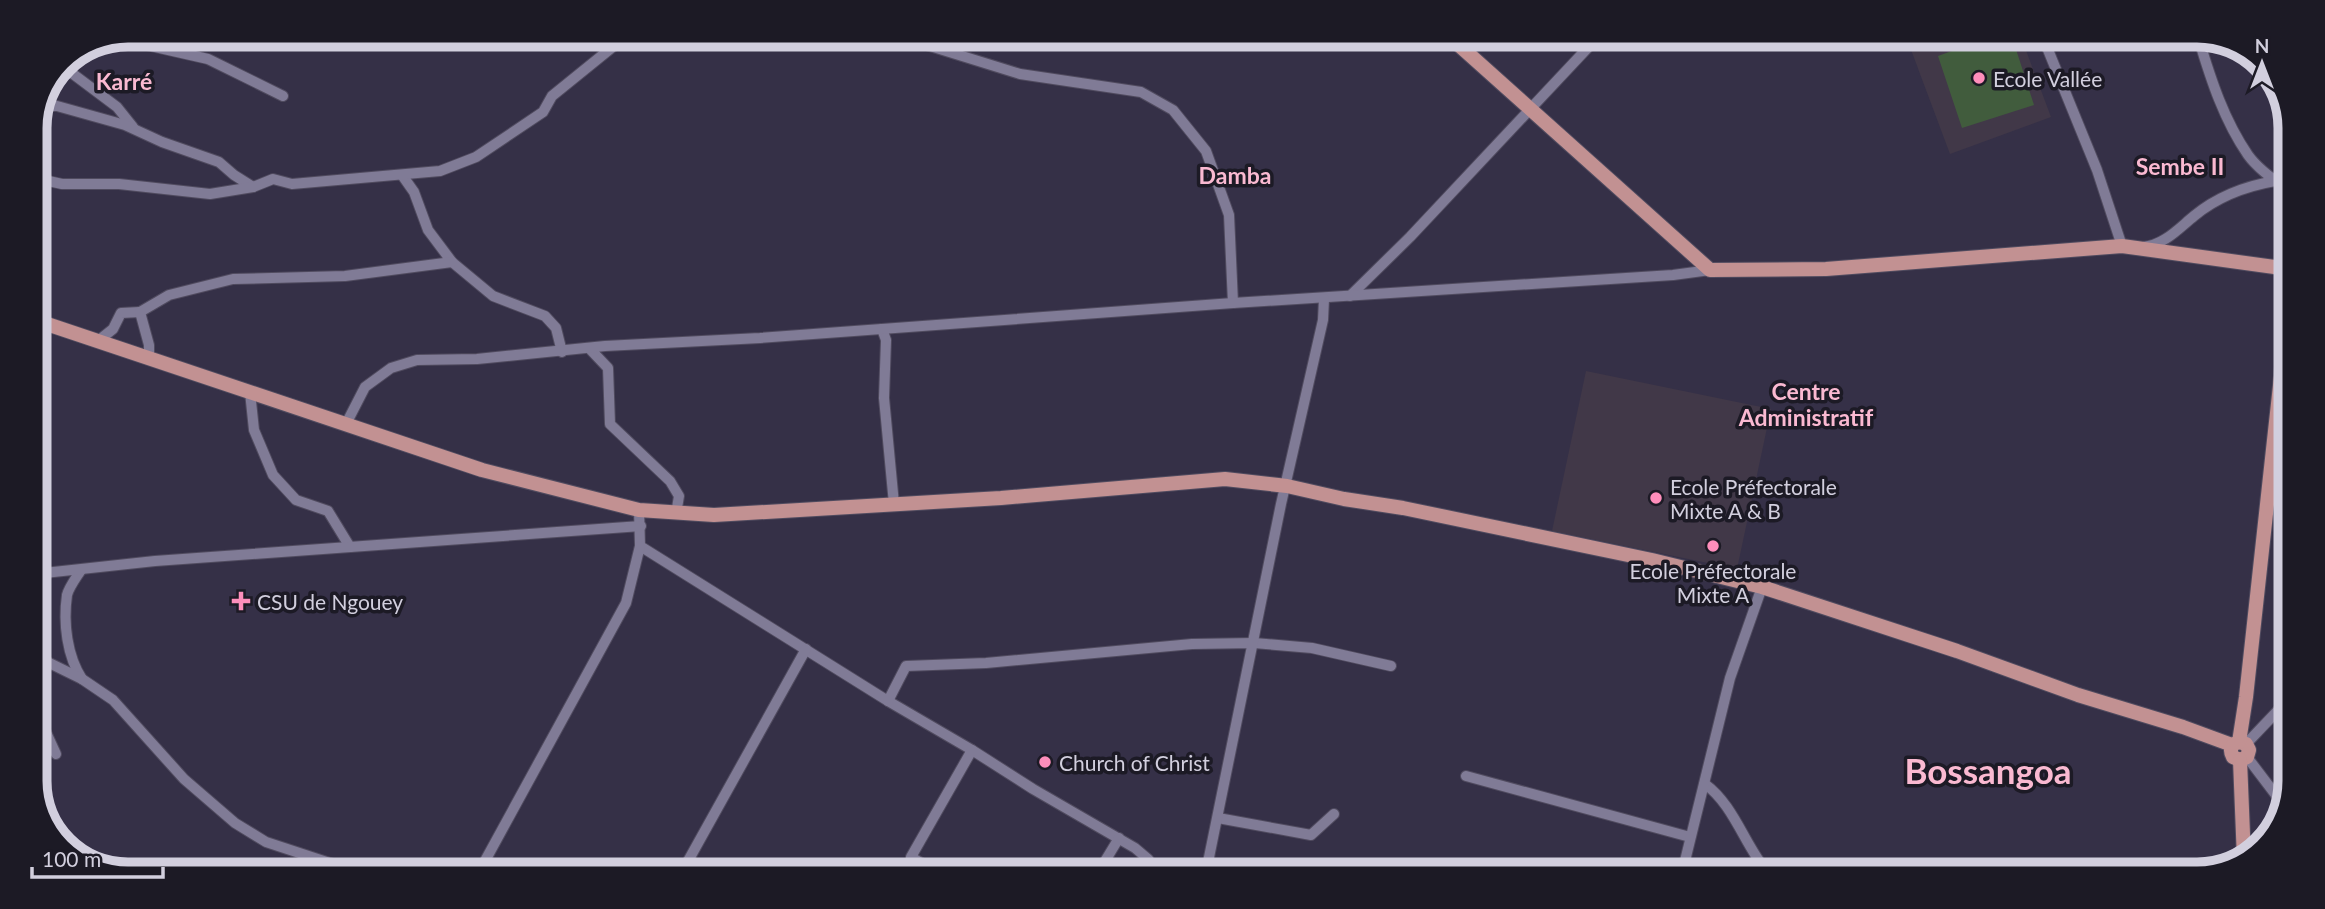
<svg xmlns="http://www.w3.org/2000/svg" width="2325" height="909" font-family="Lato,sans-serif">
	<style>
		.education { fill: #413848 }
		.green { fill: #415c3d }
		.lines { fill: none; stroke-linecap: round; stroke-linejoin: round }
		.minor-casing { stroke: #504b5f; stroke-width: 12 }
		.major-casing { stroke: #504b5f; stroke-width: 16 }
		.minor { stroke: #807b96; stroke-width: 10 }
		.major { stroke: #c29192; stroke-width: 14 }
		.poi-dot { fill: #fe8ebb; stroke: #1c1a25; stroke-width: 2.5 }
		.labels { text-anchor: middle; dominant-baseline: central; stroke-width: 7; stroke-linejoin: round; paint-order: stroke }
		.poi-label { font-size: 21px; fill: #d2cfde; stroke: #1c1a25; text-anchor: start }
		.neighbourhood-label { font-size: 23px; font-weight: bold; fill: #fab9d1; stroke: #1c1a25 }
		.town-label { font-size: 35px; font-weight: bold; fill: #fab9d1; stroke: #1c1a25 }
		.rim { fill: none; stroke: #d2cfde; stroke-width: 9 }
	</style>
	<rect width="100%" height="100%" fill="#353047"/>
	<!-- education -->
	<g class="education">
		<path d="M1907,39L2022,40L2051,117L1950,154Z"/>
		<path d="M1586,371L1771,409L1737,569L1552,531Z"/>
	</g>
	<!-- green -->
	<path class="green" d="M1982,40H2013L2034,105L1962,128L1938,56Z"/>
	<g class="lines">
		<defs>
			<g id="minor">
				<path d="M901,37L1020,74L1141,92L1173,110L1206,151L1229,215L1233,303"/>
				<path d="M120,39L208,59L283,96"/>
				<path d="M2044,40L2097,170L2122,246"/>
				<path d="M2199,40C2211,80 2224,120 2248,155C2258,169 2275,181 2289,190"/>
				<path d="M61,65L117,107L133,127"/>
				<path d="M43,106H57L125,125L162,142L219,162L234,175L253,187"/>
				<path d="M402,175L414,192L428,230L452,262L493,296L545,316L556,328L562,352"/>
				<path d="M35,178L62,184H119L210,194L253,187L273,179L292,184L440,171L476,157L543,112L552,96L615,45L636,36"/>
				<path d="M2143,247C2164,245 2178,229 2194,216C2217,197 2246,186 2275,181"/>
				<path d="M1350,296L1410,237L1596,39"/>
				<path d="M882,329L886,340L884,398L894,504"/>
				<path d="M98,341L113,329L121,313L140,312"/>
				<path d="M589,348L608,368L610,424L670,481L679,496L676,514"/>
				<path d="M149,358V345L140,312L169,295L233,279L345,276L452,262"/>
				<path d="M250,392L254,430L273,475L296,500L328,511L350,547"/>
				<path d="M346,424L365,387L391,368L417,360L477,359L605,346L760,338L1233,303L1673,275L1710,270"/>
				<path d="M639,510L640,546L888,701L972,750L1033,789L1135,848L1148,859L1157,871"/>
				<path d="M81,570C76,578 69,587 67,595C63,623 67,656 82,679"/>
				<path d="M35,574L155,561L641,526"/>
				<path d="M35,656L82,679L113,700L184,779L235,823L266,842L348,869"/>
				<path d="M888,701L906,666L986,663L1192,644L1254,643L1312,648L1391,666"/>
				<path d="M35,714L39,717L56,754"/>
				<path d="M2246,744L2286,702"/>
				<path d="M2247,757L2285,807"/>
				<path d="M1466,776L1690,837"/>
				<path d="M1705,784C1734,805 1745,846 1768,873"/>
				<path d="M1218,818L1311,835L1334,814"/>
				<path d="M480,870L626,603L640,546"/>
				<path d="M683,870L806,649"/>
				<path d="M935,871L911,857L972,750"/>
				<path d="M1099,871L1119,838"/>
				<path d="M1206,872L1281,504L1323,320L1324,299"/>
				<path d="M1682,873L1730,678L1762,587"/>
			</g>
			<g id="major">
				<path d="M1451,38L1710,270L1826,269L2122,246L2289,269"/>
				<path d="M35,320L482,470L639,510L714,515L1001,498L1225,479L1287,486L1344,499L1403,508L1652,560L1762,587L1957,651L2078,695L2183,727L2232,745"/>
				<path d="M2239,742L2246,744L2249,750L2247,757L2240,760"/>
				<path d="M2240,760L2233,757C2229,750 2231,744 2239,742L2246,697L2288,312"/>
				<path d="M2240,760L2244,859"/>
			</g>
		</defs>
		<!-- minor casing -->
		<use href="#minor" class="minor-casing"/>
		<!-- major casing -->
		<use href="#major" class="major-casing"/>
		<!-- minor -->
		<use href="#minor" class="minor"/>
		<!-- major -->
		<use href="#major" class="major"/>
	</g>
	<!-- markers -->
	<g class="poi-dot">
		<circle cx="1979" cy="78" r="7"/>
		<circle cx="1656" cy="498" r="7"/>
		<circle cx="1713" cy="546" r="7"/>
		<path d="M237.5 590.5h7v7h7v7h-7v7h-7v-7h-7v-7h7z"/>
		<circle cx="1045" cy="762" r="7"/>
	</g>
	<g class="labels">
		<!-- poi labels -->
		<g class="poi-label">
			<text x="1993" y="78">Ecole Vallée</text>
			<text x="1670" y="486">Ecole Préfectorale<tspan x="1670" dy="24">Mixte A &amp; B</tspan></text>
			<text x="1713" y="570" text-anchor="middle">Ecole Préfectorale<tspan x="1713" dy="24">Mixte A</tspan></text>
			<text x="257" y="601">CSU de Ngouey</text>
			<text x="1059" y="762">Church of Christ</text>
		</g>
		<!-- neighbourhood labels -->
		<g class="neighbourhood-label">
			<text x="124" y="81">Karré</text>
			<text x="2180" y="166">Sembe II</text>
			<text x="1235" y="175">Damba</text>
			<text x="1806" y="391">Centre<tspan x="1806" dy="26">Administratif</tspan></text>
		</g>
		<!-- town labels -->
		<g class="town-label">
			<text x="1988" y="770">Bossangoa</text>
		</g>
	</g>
	<!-- crop -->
	<path d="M0 0H2325V909H0ZM128 47H2197A81 81 0 0 1 2278 128V781A81 81 0 0 1 2197 862H128A81 81 0 0 1 47 781V128A81 81 0 0 1 128 47Z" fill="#1c1a25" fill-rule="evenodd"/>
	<path class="rim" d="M128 47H2197A81 81 0 0 1 2278 128V781A81 81 0 0 1 2197 862H128A81 81 0 0 1 47 781V128A81 81 0 0 1 128 47Z"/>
	<!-- north arrow -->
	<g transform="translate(2262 63)" stroke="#1c1a25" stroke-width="5" paint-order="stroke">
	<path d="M0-5L12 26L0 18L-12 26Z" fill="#d2cfde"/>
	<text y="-10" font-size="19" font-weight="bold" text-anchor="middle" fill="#d2cfde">N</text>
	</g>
	<!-- scale -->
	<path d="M32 867v10h131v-10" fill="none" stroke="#d2cfde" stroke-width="3.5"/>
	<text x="42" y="867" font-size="21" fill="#d2cfde" stroke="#1c1a25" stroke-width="5" paint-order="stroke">100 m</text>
</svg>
